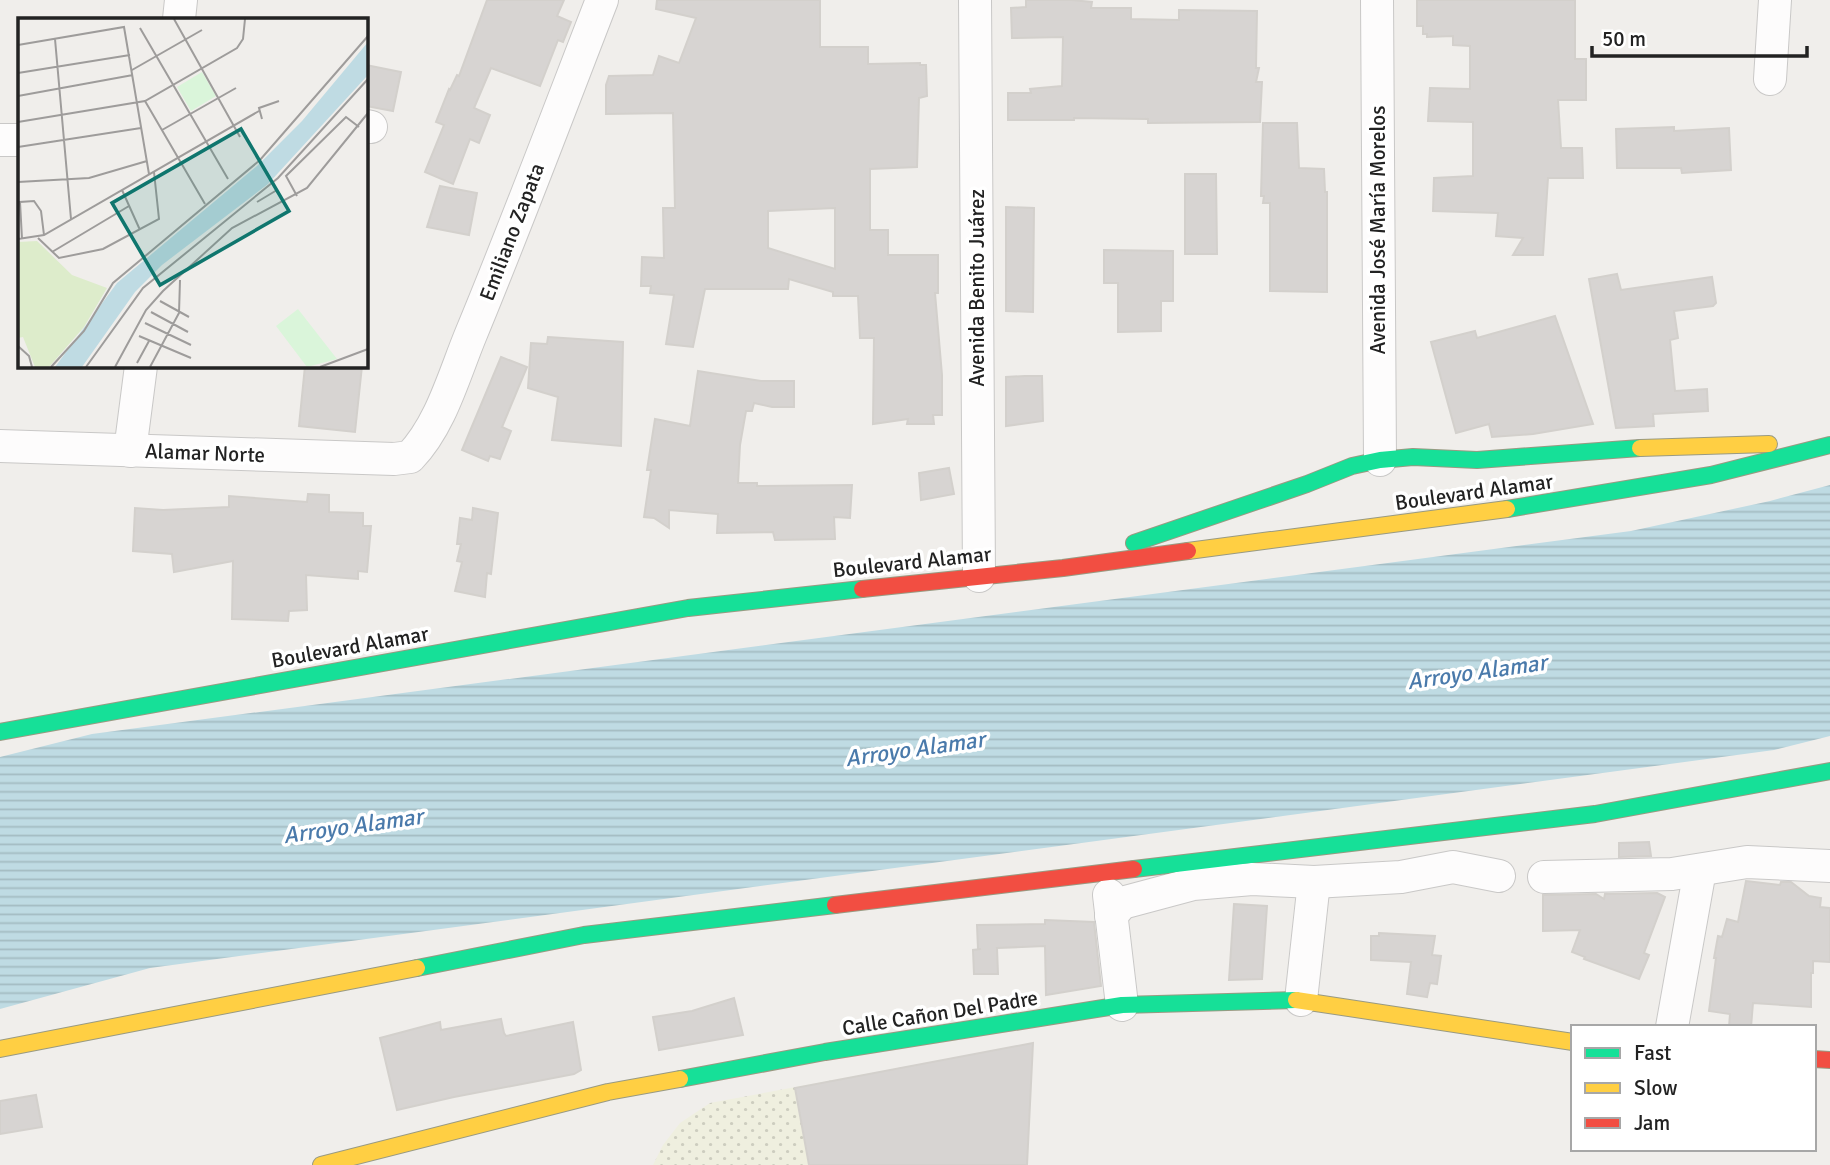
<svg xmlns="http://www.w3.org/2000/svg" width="1830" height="1165" font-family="Signika,sans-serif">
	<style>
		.farmland { fill: url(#farmland-dots) }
		.water { fill: url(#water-rules) }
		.building { fill: #d7d4d2; stroke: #d3d0cc; stroke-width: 2; fill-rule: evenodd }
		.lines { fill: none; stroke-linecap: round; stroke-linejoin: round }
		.street-casing { stroke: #c9c8c7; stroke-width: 34 }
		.fast-casing { stroke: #999a82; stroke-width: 18 }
		.slow-casing { stroke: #999a82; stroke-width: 18 }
		.jam-casing { stroke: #999a82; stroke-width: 18 }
		.street { stroke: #fdfcfc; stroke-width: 32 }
		.fast { stroke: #16e098; stroke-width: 16 }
		.slow { stroke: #ffcf43; stroke-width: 16 }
		.jam { stroke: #f24e42; stroke-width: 16 }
		.labels { text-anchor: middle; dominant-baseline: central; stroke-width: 7; stroke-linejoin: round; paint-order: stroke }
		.street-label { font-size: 21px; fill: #222; stroke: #fff }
		.water-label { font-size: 23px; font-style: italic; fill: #4a7aab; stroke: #fff }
		.inset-road { fill: none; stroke: #9e9c9b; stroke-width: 2 }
		.view { fill: #0f766e; fill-opacity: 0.15; stroke: #0f766e; stroke-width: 3.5 }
		.inset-edge { fill: none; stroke: #222; stroke-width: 3.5 }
	</style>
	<defs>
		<pattern id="farmland-dots" width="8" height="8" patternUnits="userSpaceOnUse" patternTransform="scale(1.75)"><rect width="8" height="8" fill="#efefdf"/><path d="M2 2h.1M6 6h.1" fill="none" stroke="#cdcdbf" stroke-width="1.8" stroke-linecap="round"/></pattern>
		<pattern id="water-rules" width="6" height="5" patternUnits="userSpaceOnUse" patternTransform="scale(1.75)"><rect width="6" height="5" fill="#bfdbe3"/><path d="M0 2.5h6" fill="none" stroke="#a4bcc2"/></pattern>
	</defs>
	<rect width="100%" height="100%" fill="#f0eeeb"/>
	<!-- farmland -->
	<path class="farmland" d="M1033,1043L1027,1165H653L663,1145L680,1123L710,1103Z"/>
	<!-- water -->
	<path class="water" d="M1830,485V736L1774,750L150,968L0,1009V757L92,734L1631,531L1770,501Z"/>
	<!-- building -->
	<g class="building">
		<path d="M487,0H564L557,16L571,22L563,42L558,40L540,86L491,68L474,108L490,115L479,143L470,139L453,184L425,172L444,125L436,122L449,89L450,90L457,75L459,76Z"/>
		<path d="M657,0H820V47H868V64L920,63V65H926L927,96L919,98L917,167L870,169V230H888V255H938V293H935L942,375V415H933L934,424H907L908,419L873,424L874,338H860L858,296H833V292L789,279L788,289H705L693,347L666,344L674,295L650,293L651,286H641L642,257L664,258L663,208H675L673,113L606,114V85L609,76L653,75L659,56L679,63L696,18L656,9ZM835,208V269L768,248V211Z"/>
		<path d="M1026,0H1072L1092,2L1091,8H1131V19L1179,20V10L1257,11L1256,68H1259L1256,82H1262L1260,122L1148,123V119L1074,118V120H1008V93H1031L1030,89L1062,86L1063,37L1012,38L1011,8L1026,7Z"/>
		<path d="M1417,0H1575V59H1586V100H1558L1561,148H1582L1583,178H1548L1543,255H1513L1523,238L1496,236L1498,213L1433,211L1434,178L1473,176V122L1428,121L1430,88L1470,89V46L1453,45V36L1427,37V34H1423V26H1417Z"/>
		<path d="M366,65L401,72L393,111L366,106Z"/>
		<path d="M1263,123H1297L1299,168L1324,169L1325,192H1327V292L1270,291V203H1263L1264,196H1261Z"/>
		<path d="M1674,127V131L1729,128L1731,170L1682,173L1681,168H1617L1616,129Z"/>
		<path d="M1185,174H1216L1217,254H1185Z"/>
		<path d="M440,186L477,193L469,235L427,227Z"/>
		<path d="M1006,207L1034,208L1033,312L1006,311Z"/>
		<path d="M1104,250L1173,251V301H1161V331L1118,332V283H1104Z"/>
		<path d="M1617,274L1621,290L1712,277L1716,303L1713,306L1674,311L1678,338L1670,340L1675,391L1707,389L1708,411L1653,414L1654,426L1616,428L1589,279Z"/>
		<path d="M1555,316L1593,424L1533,434L1492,437L1489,424L1456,433L1431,342L1475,331L1477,338Z"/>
		<path d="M548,337L623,342L621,446L552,440L558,397L528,388L531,343L547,344Z"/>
		<path d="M501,357L527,367L502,427L511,431L500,459L490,456L488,461L462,450Z"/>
		<path d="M305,366H362L355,432L299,426Z"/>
		<path d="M698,371L761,381H794V407H772L754,403L752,411H746L740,445L738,483H757V486L852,485L850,518L834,517L835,539L775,540L773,532L717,533L718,514L669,510V528L654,518L644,517L651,470H647L655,419L690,426Z"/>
		<path d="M1025,376H1042L1043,421L1006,426V377Z"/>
		<path d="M949,468L954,494L921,500L919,473Z"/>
		<path d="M308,494L329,495V512L363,513V526H371L367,572L358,571V579L306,575L307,610L289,611L288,621L232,619L233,561L174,572L172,554L133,551L135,508L163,510L229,507V496L307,502Z"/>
		<path d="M473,508L498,513L491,574L487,573L485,597L455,591L462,562L457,561L461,544H457L460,518L472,520Z"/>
		<path d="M1649,842L1651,856L1619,857V843Z"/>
		<path d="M1746,881L1780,885L1781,882H1791L1809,896L1821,898L1820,907L1830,908V962L1813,961V973H1811V1007L1753,1003L1751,1027H1729L1730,1014L1709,1011L1716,958H1714L1718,936L1722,937L1727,919L1738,922Z"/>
		<path d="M1657,893L1665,897L1644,953L1649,955L1639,979L1584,959L1585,957L1572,952L1580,930L1543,931V895L1596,894L1604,899L1605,894Z"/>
		<path d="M1234,904L1267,906L1262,979L1229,980Z"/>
		<path d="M1045,920L1094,922L1101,986L1046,995L1045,946L997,948L998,974H974L973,950L981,949H978L977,925L1045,924Z"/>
		<path d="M1379,933L1435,936L1432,955L1441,956L1437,984L1430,983L1427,997L1407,994L1411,962L1371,960V936H1379Z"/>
		<path d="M734,998L743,1035L659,1050L653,1017L692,1011Z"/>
		<path d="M501,1019L504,1033L506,1036L573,1022L581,1070L574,1074L454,1097L397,1110L380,1038L440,1022L441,1030Z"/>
		<path d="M1033,1043L1027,1165H809L795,1088Z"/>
		<path d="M36,1095L42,1127L0,1134V1101Z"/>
	</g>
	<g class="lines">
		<defs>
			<g id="street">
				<path d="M975,0L979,576"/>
				<path d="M1377,0L1380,460"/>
				<path d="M179,19L181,0"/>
				<path d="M1770,79L1775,0"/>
				<path d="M366,126L371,127"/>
				<path d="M0,140H19"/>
				<path d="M0,446L394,459L410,457C441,425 454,375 471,334C517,223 559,111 602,0"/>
				<path d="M130,451L141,366"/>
				<path d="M1544,877L1672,874L1747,862L1830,866"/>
				<path d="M1109,895L1122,1005"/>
				<path d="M1111,916L1122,903L1193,884L1252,879L1314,882L1401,877L1453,867L1499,876"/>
				<path d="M1301,1000L1314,882"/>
				<path d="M1672,1027L1700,870"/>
			</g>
			<g id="fast">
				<path d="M1507,509L1711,475L1830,445"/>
				<path d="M1134,543L1307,484L1352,466L1380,460L1413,457L1477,460L1640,448"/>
				<path d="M0,732L688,608L862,589"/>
				<path d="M1134,869L1595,814L1830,771"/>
				<path d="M417,968L584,935L835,905"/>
				<path d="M680,1079L825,1052L1122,1005L1296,1000"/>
			</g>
			<g id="slow">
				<path d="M1640,448L1769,444"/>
				<path d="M1188,551L1507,509"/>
				<path d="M1296,1000L1573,1042"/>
				<path d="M0,1049L417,968"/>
				<path d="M321,1165L608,1092L680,1079"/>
			</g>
			<g id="jam">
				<path d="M862,589L1063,568L1188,551"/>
				<path d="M835,905L1134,869"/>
				<path d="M1814,1059L1830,1060"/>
			</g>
		</defs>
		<!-- street casing -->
		<use href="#street" class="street-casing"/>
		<!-- fast casing -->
		<use href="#fast" class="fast-casing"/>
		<!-- slow casing -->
		<use href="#slow" class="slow-casing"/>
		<!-- jam casing -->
		<use href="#jam" class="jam-casing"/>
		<!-- street -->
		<use href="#street" class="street"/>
		<!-- fast -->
		<use href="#fast" class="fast"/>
		<!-- slow -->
		<use href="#slow" class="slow"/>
		<!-- jam -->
		<use href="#jam" class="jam"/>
	</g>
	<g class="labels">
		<!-- street labels -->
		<g class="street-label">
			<text transform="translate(1378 230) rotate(-90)">Avenida José María Morelos</text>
			<text transform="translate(512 232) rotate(-69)">Emiliano Zapata</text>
			<text transform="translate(977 288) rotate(-90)">Avenida Benito Juárez</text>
			<text transform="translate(205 453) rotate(2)">Alamar Norte</text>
			<text transform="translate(1474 492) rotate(-8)">Boulevard Alamar</text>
			<text transform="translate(912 562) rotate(-6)">Boulevard Alamar</text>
			<text transform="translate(350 647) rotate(-10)">Boulevard Alamar</text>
			<text transform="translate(940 1013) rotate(-9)">Calle Cañon Del Padre</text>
		</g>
		<!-- water labels -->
		<g class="water-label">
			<text transform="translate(1477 672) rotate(-8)">Arroyo Alamar</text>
			<text transform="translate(915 749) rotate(-8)">Arroyo Alamar</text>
			<text transform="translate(353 826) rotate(-8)">Arroyo Alamar</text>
		</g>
	</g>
	<!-- overview -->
	<g transform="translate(18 18)">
		<rect width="350" height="350" fill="#f0eeeb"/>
		<path d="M19,223L54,257L89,270L66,309L31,349H17L5,319L0,320V224Z" fill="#ddeccb"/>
		<path d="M184,54L198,78L173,93L159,69ZM280,291L319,341L289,349L258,308Z" fill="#daf5da"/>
		<path d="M350,24V57L250,166L144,247L117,274L64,349H37L99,265L239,148L284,103Z" fill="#bfdbe3"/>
		<path class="inset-road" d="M156,1L222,119M122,10L210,161M37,21L53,201M0,27L106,9L131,156M114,52L184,12M0,55L112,37M0,78L115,57M127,83L187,186M244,101L241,90L261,83M0,104L127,83L219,30L225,21L227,1M144,112L218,70M0,129L123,110M0,164L71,160L129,143M104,172L122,212M279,178L268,158L328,99L341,109M239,184L259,172M20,220L41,240L85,231L141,201L136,154M0,221L26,217L241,93M4,221L2,184L16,183L23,193L26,217M34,234L111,188M142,283L171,299M133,294L170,314M127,305L173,327M121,318L173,340M0,328L11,338L14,349M119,345L131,323M33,349L66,313L95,265L242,142L350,18M68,349L125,270L260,160L350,61M97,349L128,292L145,273L214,210L289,170L350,95M132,349L161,295L162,262M302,349L350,331"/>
		<path class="view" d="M223,111L271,193L142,267L94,185Z"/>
		<rect width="350" height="350" class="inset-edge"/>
	</g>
	<!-- legend -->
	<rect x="1571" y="1025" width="245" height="126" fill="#ffffff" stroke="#a7a7a7" stroke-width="2"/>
	<rect x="1585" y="1048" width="35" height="10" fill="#16e098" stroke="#a7a7a7" stroke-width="2"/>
	<text x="1634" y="1060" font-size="21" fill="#222222">Fast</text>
	<rect x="1585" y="1083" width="35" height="10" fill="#ffcf43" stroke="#a7a7a7" stroke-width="2"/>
	<text x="1634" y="1095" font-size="21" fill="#222222">Slow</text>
	<rect x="1585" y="1118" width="35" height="10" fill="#f24e42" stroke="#a7a7a7" stroke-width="2"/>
	<text x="1634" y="1130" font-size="21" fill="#222222">Jam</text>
	<!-- scale -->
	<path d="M1592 46v10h215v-10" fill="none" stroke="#222222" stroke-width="3.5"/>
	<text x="1602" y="46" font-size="21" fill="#222222" stroke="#ffffff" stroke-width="5" paint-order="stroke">50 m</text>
</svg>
